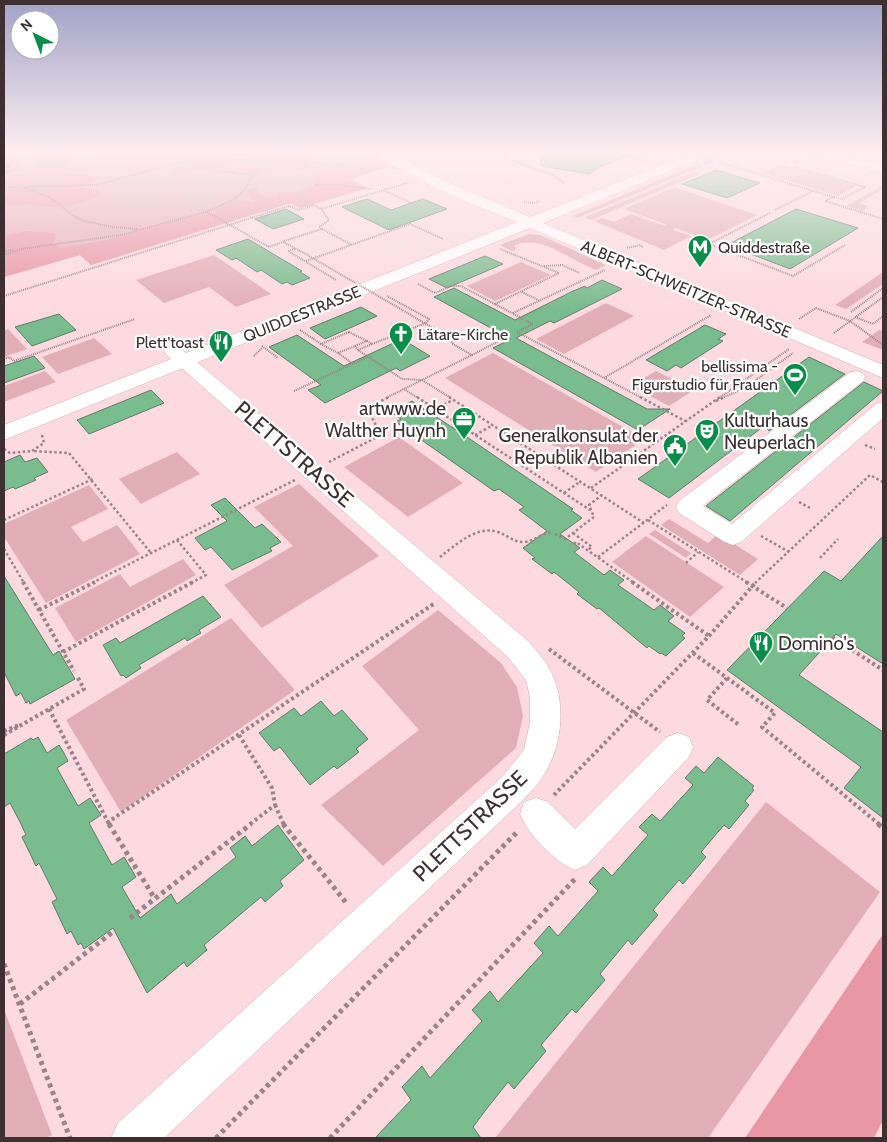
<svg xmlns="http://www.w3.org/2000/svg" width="887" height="1142" font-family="Cabin,sans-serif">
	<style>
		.green { fill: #e3afb7 }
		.forest { fill: #e898a5 }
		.building { fill: #79bc8d; stroke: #637b69 }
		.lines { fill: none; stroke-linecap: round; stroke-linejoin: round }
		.minor-casing { stroke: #d0afb3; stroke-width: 1 }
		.major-casing { stroke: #d0afb3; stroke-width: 1 }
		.path-far3 { stroke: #9b8387; stroke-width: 2; stroke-dasharray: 1 1; stroke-linecap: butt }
		.path-far2 { stroke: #9b8387; stroke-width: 2.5; stroke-dasharray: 2.5 2.5; stroke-linecap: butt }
		.path-far1 { stroke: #9b8387; stroke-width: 4; stroke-dasharray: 3 3; stroke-linecap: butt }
		.path { stroke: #9b8387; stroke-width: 5; stroke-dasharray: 4 4; stroke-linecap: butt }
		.minor { fill: #fff; fill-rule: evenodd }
		.major { fill: #fff; fill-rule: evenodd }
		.path-bridge { stroke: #9b8387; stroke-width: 2; stroke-dasharray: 1 1; stroke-linecap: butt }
		.labels { text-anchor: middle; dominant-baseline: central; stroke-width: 4.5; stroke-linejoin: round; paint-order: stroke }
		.far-poi-label { font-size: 16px; fill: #3e3032; stroke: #fff; text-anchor: start }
		.far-street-label { font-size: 16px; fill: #3e3032; stroke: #fff }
		.poi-label { font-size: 19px; fill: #3e3032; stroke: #fff; text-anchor: end }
		.near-street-label { font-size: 22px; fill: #3e3032; stroke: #fff }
	</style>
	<rect width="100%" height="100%" fill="#fddadf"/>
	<!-- green -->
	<g class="green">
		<path d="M4,150H373L390,165L400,170L388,167L350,179L368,188L300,208L291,203L91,265L80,255L4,277Z"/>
		<path d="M697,164L704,166L577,218L573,216Z"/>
		<path d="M781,164L856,186L838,196L762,173Z"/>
		<path d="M694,172L700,174L591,220L585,217Z"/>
		<path d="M883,185V189L859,203L868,206L863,211L846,206Z"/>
		<path d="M674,187L757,215L708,240L675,228L673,230L691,236L664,250L594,221L603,218L614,222L631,214L665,226L667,225L624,209Z"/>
		<path d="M529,234L540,235L606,265L596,270C570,261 544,234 515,245L516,250L512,251L500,245Z"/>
		<path d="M214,255L271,294L236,307L209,287L164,303L136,280Z"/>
		<path d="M521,262L551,275L495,301L467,286Z"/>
		<path d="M883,272V284L846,309L835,305Z"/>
		<path d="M606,303L634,316L564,354L536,339Z"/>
		<path d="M8,329L27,349L4,357V331Z"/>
		<path d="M879,330L883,331V350L862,342Z"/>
		<path d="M94,338L112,354L58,374L42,357Z"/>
		<path d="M493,353L644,439L596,472L445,378Z"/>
		<path d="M45,371L56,382L4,402V386Z"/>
		<path d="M656,371L694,390L669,406L631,386Z"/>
		<path d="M399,437L463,483L408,517L344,467Z"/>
		<path d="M177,452L200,474L141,504L119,479Z"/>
		<path d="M299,484L379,556L262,628L224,585L293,546L254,507Z"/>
		<path d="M89,485L108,509L71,527L83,542L117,525L140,554L46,603L4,537V524Z"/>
		<path d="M669,519L708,543L718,534L758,559L740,575L661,525Z"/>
		<path d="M655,530L691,553L686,558L649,534Z"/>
		<path d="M646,536L724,587L690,617L612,562Z"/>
		<path d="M183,559L196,575L76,642L55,608L120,574L130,587Z"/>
		<path d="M438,610L501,663L517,687L523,716L516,748L383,866L321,805L419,730L362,666Z"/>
		<path d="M231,618L295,690L121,812L66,720Z"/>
		<path d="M766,802L880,892L708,1138H495Z"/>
		<path d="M4,1009L52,1135L46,1138H4Z"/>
	</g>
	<!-- forest -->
	<g class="forest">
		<path d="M4,150H77L69,165L62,170L64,173L89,175L97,179L89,184L77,187L97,190L102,193C89,204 63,207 46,207C40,207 33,204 27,205C18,205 12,206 4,204V189L26,187L37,184L4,185V179L28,173L37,166V161L19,151L4,152Z"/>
		<path d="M179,150H282L279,153L307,156L311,159L306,163L313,166L301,170L280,166L262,174L242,172L239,169V165L220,170L201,169L184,173H173L171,171L175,168L174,165L198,158L259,161H264L267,156L264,154L230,157L191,156L185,150Z"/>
		<path d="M325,165L379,167L390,165L400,170L388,167L350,179L368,188L300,208L291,203L91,265L80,255L4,277V236L27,231L55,233L56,238L51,245L59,246L60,248L108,240L199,215L217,214L215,210C227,204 239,197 252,202L256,200L251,199V195L246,192L248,189L255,188L259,190L258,193L268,197L278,196V193L299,192L317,184L312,181L310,176L320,170L321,166Z"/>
		<path d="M883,934V1120L874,1138H745Z"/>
	</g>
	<!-- building -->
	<g class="building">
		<path d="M548,150H640V151L597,168L590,174L542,166L539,154Z"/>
		<path d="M716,170L760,183L727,198L682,184Z"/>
		<path d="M367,199L391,210L423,199L447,209L389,230L342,207Z"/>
		<path d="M286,209L304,219L273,229L255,219Z"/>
		<path d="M796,209L858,228L790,269L727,245Z"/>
		<path d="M248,239L302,271L300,272L310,278L292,285L287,282L282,284L261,270L257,272L236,258L232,260L216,250Z"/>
		<path d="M485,256L503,264L447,288L429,279Z"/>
		<path d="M602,280L622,289L554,323L550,321L516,338L647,409H670L638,430L493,348L511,339L434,297L454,288L515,320L571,292L585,286L587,288Z"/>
		<path d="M361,307L377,316L325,339L310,328Z"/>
		<path d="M59,314L76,330L32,346L15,327Z"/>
		<path d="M705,325L726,334L718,339L723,341L681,368L676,365L667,371L646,360Z"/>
		<path d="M297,335L344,366L402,339L430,356L400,371L396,368L325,403L308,390L321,385L269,347Z"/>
		<path d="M34,356L45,368L4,383V366Z"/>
		<path d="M809,357L845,374L769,431L764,426L669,498L638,479Z"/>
		<path d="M864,382L883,391L730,521L706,506Z"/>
		<path d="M151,390L164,403L89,434L77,420Z"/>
		<path d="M412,401L464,435L573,509L571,510L582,518L560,534L580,548L574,552L604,575L610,570L624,580L618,585L654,610L660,605L674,616L668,621L685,633L682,636L685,638L666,656L661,653L660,654L649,646L647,648L599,608L597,609L577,594L579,592L554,572L552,574L532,559L535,558L523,548L547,531L519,510L524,507L499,489L494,491L396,422L401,419L391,412Z"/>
		<path d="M20,455L25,462L37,458L48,472L34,478L36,480L15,489L13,487L4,491V462Z"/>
		<path d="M225,498L255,528L262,524L281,542L270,548L272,551L232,570L211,547L205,550L195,538L227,521L211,505Z"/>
		<path d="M883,536V664L836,634L799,675L883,732V818L844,788L861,767L727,670L824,571L841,581Z"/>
		<path d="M4,576L53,655L59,651L75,679L30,704L29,701L26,703L21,693L16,696L4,672Z"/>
		<path d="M203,596L221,617L199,630L201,633L187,641L185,638L139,665L141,668L126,678L123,675L121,676L103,645L116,638L120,643Z"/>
		<path d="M321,701L334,716L342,710L368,739L356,749L359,752L337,769L334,766L310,785L280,747L274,751L259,733L294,708L301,716Z"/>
		<path d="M38,737L47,753L59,745L64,753L68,761L57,768L78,806L90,798L101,815L89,823L112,865L124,857L136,877L122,887L140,918L171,894L177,904L236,857L230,848L245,836L252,846L278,825L304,860L280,881L283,886L265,902L261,897L204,945L207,950L187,967L184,962L147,993L113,928L84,949L81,943L78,945L71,931L67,934L52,902L57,899L39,863L36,866L22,837L26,835L20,822L10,803L4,807V754L31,738L33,740Z"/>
		<path d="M718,757L754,786L752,788L754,790L745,801L749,805L729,829L724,825L701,852L706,857L683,884L679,880L653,910L658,915L632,945L628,940L600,974L605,980L576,1013L572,1009L541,1045L546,1051L514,1089L508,1082L488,1107L473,1127L481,1138H375L411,1100L402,1087L422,1066L430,1078L482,1021L472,1010L490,991L498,1002L543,953L534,943L549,926L558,936L598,891L589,882L603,867L612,876L648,835L639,827L652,814L660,821L693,785L685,778L696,766L704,773Z"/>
	</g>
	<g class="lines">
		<defs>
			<g id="minor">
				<path d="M173,346L179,347L528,641C535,650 544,658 549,668C567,701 563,745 543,776C538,785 530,792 523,800L164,1138H111L118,1123L501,778L524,750L530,722V697L526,680L508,657L167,355L164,351L167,347Z"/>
				<path d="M856,371L863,373L865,377L863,381L703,506L732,524L876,404L883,402V418L741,542L733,545L725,542L679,513L676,507L679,501L849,373Z"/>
				<path d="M678,733L689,737L693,747L689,757L587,865L575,870C555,862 528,834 520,814L524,802L536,798L548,802L575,829L667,737Z"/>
			</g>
			<g id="major">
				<path d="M377,150H391L413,165L456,186L530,217L701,150H717L715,153L543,223L883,365V378L530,228L4,440V425L517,222C483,208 398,177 377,150Z"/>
				<path d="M804,150H823L883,165V173L806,153Z"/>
			</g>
		</defs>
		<!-- minor casing -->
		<use href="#minor" class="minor-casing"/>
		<!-- major casing -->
		<use href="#major" class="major-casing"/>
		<!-- path-far3 -->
		<g class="path-far3">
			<path d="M105,150L101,152V156L111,158L160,155L195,157"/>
			<path d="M413,150L423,157"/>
			<path d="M505,150V158L553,175L564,183"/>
			<path d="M609,150L645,161"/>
			<path d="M660,150H663"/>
			<path d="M734,155L748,150"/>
			<path d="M4,159L19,163L15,169L4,174"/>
			<path d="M718,162L834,197L825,201L883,219"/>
			<path d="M4,163L10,166L4,173"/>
			<path d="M795,167L865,187L842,199L834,197"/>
			<path d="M214,171L255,175"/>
			<path d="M314,185H342L371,189"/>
			<path d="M4,187L96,185L198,158L379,166"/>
			<path d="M22,187L49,197L74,216L84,221L112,227L138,229"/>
			<path d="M383,190L411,203"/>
			<path d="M524,202L534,203L540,201"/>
			<path d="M775,210L813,191"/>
			<path d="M207,212L269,247L283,242L304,253"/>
			<path d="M770,213L709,244L793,276L845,245"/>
			<path d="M322,229L352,245"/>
			<path d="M284,241L322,229L319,227L329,220L321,209"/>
			<path d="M627,248L640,245L643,247"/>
			<path d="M295,249L288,251L336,280"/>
			<path d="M4,251L13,250"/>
			<path d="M4,255L21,249L121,235L206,212L233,200L243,192L270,150"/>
			<path d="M306,261L410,224L443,239"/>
			<path d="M544,266L562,265L580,273"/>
			<path d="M418,284L435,293L451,286H461L523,319"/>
			<path d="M522,292L540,301"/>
			<path d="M4,296L289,206L298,210L314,205L321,209L407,183"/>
			<path d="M495,304L559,273L500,249"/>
			<path d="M851,312L883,288"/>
			<path d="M513,313L605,270"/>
			<path d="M855,317L873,324L883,316"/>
			<path d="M799,319L816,308L850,321L883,345"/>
			<path d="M526,321L533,324L517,332L642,398"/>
			<path d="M300,330L321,344"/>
			<path d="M349,332L367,341L338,353L321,344Z"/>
			<path d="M834,333L883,297"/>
			<path d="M367,341L372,344L426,323L429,319L387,296"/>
			<path d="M262,346L278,358"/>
			<path d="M355,346L358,350L402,379L422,380L451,398"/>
			<path d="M358,350L372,344"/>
			<path d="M338,353L352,363"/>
			<path d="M472,355L507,337"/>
			<path d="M254,356L262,348"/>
			<path d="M4,359L9,357L14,361L135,319"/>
			<path d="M604,378L711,315"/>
			<path d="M404,389L418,398"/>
			<path d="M294,391L367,357"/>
			<path d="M386,398L472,355L453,344L448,337L404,311"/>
			<path d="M719,398L789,349"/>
			<path d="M722,398L745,388L793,353"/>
		</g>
		<!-- path-far2 -->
		<g class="path-far2">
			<path d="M417,397L590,510"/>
			<path d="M449,397L644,523"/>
			<path d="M640,397L685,421"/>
			<path d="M716,401L725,397"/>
			<path d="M435,409L453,400"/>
			<path d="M42,435L44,443L32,451L69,453L151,553"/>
			<path d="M475,435L493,425"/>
			<path d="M865,445L875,449"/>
			<path d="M4,449L10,453L32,451"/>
			<path d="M329,462L381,435L367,408L389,397"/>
			<path d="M517,462L535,452"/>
			<path d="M591,488L720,397"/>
			<path d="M564,493L581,481"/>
			<path d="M799,502L812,509"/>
			<path d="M4,520L93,479"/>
			<path d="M648,520L748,583"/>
			<path d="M573,533L592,547L588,550"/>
			<path d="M555,534L565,539L594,517L589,505L602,495"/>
			<path d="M761,536L789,552"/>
			<path d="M177,540L206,575L191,583"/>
			<path d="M574,544L576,542L634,583"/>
			<path d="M4,549L24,583"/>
			<path d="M440,557C456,545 476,525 498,532C507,535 513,542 523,542C534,542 541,533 552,532"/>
			<path d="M598,557L667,505"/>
			<path d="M820,558L838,539"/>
			<path d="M686,563L698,552"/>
			<path d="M92,583L295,480"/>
			<path d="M755,583L870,475L883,482"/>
		</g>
		<!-- path-far1 -->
		<g class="path-far1">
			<path d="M23,582L74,671"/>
			<path d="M632,582L709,636"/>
			<path d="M746,582L787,608"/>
			<path d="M39,610L95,582"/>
			<path d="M832,637L883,670"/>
			<path d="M549,649L660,732"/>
			<path d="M63,652L193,582"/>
			<path d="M693,653L775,713L762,727L880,825"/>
			<path d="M727,678L707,700L739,725"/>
			<path d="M49,709L108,822L435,603"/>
			<path d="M4,731L19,725"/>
			<path d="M4,735L84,689L77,676"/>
			<path d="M239,735L272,788L275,805L249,825"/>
			<path d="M554,795L709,636L756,582"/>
			<path d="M275,805L284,825"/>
			<path d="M108,822L110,825"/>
		</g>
		<!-- path -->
		<g class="path">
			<path d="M109,824L155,899"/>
			<path d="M283,824L348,905"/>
			<path d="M878,824L883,828"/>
			<path d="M130,918L251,824"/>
			<path d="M4,964L70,1138"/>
			<path d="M20,1004L114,931"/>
			<path d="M216,1138L518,831"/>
			<path d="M330,1138L575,879"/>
		</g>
		<!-- minor -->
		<use href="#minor" class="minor"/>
		<!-- major -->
		<use href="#major" class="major"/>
		<!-- path-bridge -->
		<g class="path-bridge">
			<path d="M659,150H661"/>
			<path d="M679,150L714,160"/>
			<path d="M703,162L707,163L714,160"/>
			<path d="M304,253L404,311"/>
		</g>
	</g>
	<!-- sky -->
	<linearGradient id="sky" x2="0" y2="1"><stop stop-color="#a1a2c7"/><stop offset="0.49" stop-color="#feeef1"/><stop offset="1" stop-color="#feeef1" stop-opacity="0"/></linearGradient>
	<rect width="887" height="309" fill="url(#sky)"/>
	<!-- icons -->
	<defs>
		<symbol id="metro-pin" viewBox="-11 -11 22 30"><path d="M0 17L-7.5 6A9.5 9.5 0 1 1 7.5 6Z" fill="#0b8d4a" stroke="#fff"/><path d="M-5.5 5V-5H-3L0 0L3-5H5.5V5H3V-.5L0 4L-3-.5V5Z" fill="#fff"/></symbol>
		<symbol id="church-pin" viewBox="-11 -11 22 30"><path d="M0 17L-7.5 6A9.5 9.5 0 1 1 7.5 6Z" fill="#0b8d4a" stroke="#fff"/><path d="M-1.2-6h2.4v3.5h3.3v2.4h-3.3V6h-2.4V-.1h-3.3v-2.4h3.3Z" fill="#fff"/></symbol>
		<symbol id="restaurant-pin" viewBox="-11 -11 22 30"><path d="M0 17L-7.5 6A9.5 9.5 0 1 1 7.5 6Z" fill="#0b8d4a" stroke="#fff"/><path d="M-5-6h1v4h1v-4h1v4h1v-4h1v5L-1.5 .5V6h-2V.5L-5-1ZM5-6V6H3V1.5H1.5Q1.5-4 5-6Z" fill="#fff"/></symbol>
		<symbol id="stadium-pin" viewBox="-11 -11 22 30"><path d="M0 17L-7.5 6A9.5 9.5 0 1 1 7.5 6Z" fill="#0b8d4a" stroke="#fff"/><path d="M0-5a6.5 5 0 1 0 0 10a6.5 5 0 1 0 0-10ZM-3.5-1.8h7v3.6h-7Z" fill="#fff"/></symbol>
		<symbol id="office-pin" viewBox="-11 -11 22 30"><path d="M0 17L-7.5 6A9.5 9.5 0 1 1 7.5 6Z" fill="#0b8d4a" stroke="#fff"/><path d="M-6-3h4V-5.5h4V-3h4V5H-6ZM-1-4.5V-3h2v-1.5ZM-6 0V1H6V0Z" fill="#fff"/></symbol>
		<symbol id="theatre-pin" viewBox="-11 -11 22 30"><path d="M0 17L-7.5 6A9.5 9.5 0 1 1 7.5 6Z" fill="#0b8d4a" stroke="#fff"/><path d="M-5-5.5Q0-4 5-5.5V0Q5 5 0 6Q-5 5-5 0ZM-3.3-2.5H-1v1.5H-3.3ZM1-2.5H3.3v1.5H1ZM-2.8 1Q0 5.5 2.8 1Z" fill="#fff"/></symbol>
		<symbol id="civic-pin" viewBox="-11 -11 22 30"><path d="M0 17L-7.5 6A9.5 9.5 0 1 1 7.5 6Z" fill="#0b8d4a" stroke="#fff"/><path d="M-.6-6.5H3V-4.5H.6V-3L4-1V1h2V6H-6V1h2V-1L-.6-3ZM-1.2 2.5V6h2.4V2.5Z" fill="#fff"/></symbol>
	</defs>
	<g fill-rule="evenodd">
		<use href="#metro-pin" x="686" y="233" width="28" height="38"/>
		<use href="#church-pin" x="387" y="320" width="28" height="38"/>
		<use href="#restaurant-pin" x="207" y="328" width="28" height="38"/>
		<use href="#stadium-pin" x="781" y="361" width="28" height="38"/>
		<use href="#office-pin" x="450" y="405" width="28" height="38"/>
		<use href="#theatre-pin" x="693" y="417" width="28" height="38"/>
		<use href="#civic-pin" x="661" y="432" width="28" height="38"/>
		<use href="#restaurant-pin" x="747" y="629" width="28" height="38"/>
	</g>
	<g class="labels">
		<!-- far-poi labels -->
		<g class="far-poi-label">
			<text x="718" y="247">Quiddestraße</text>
			<text x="418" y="334">Lätare-Kirche</text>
			<text x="204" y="342" text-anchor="end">Plett'toast</text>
			<text x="778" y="366" text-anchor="end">bellissima -<tspan x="778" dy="18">Figurstudio für Frauen</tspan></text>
		</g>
		<!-- far-street labels -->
		<g class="far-street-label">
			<text transform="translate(686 289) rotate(23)">ALBERT-SCHWEITZER-STRASSE</text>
			<text transform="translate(302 314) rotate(-22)">QUIDDESTRASSE</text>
		</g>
		<!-- poi labels -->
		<g class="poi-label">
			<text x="446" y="408">artwww.de<tspan x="446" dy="22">Walther Huynh</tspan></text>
			<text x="724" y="420" text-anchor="start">Kulturhaus<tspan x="724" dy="22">Neuperlach</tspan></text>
			<text x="658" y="435">Generalkonsulat der<tspan x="658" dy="22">Republik Albanien</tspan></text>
			<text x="778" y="643" text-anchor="start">Domino's</text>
		</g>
		<!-- near-street labels -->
		<g class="near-street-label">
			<text transform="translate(294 454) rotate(41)">PLETTSTRASSE</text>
			<text transform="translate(470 826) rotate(-44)">PLETTSTRASSE</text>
		</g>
	</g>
	<!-- border -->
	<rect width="887" height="1142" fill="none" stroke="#3e3032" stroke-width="10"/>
	<!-- north arrow -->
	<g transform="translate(35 35) rotate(318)"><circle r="24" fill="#ffffff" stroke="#b2acad"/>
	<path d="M0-4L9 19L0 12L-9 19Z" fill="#0b8d4a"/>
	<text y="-8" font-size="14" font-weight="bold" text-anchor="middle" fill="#3e3032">N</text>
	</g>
</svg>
